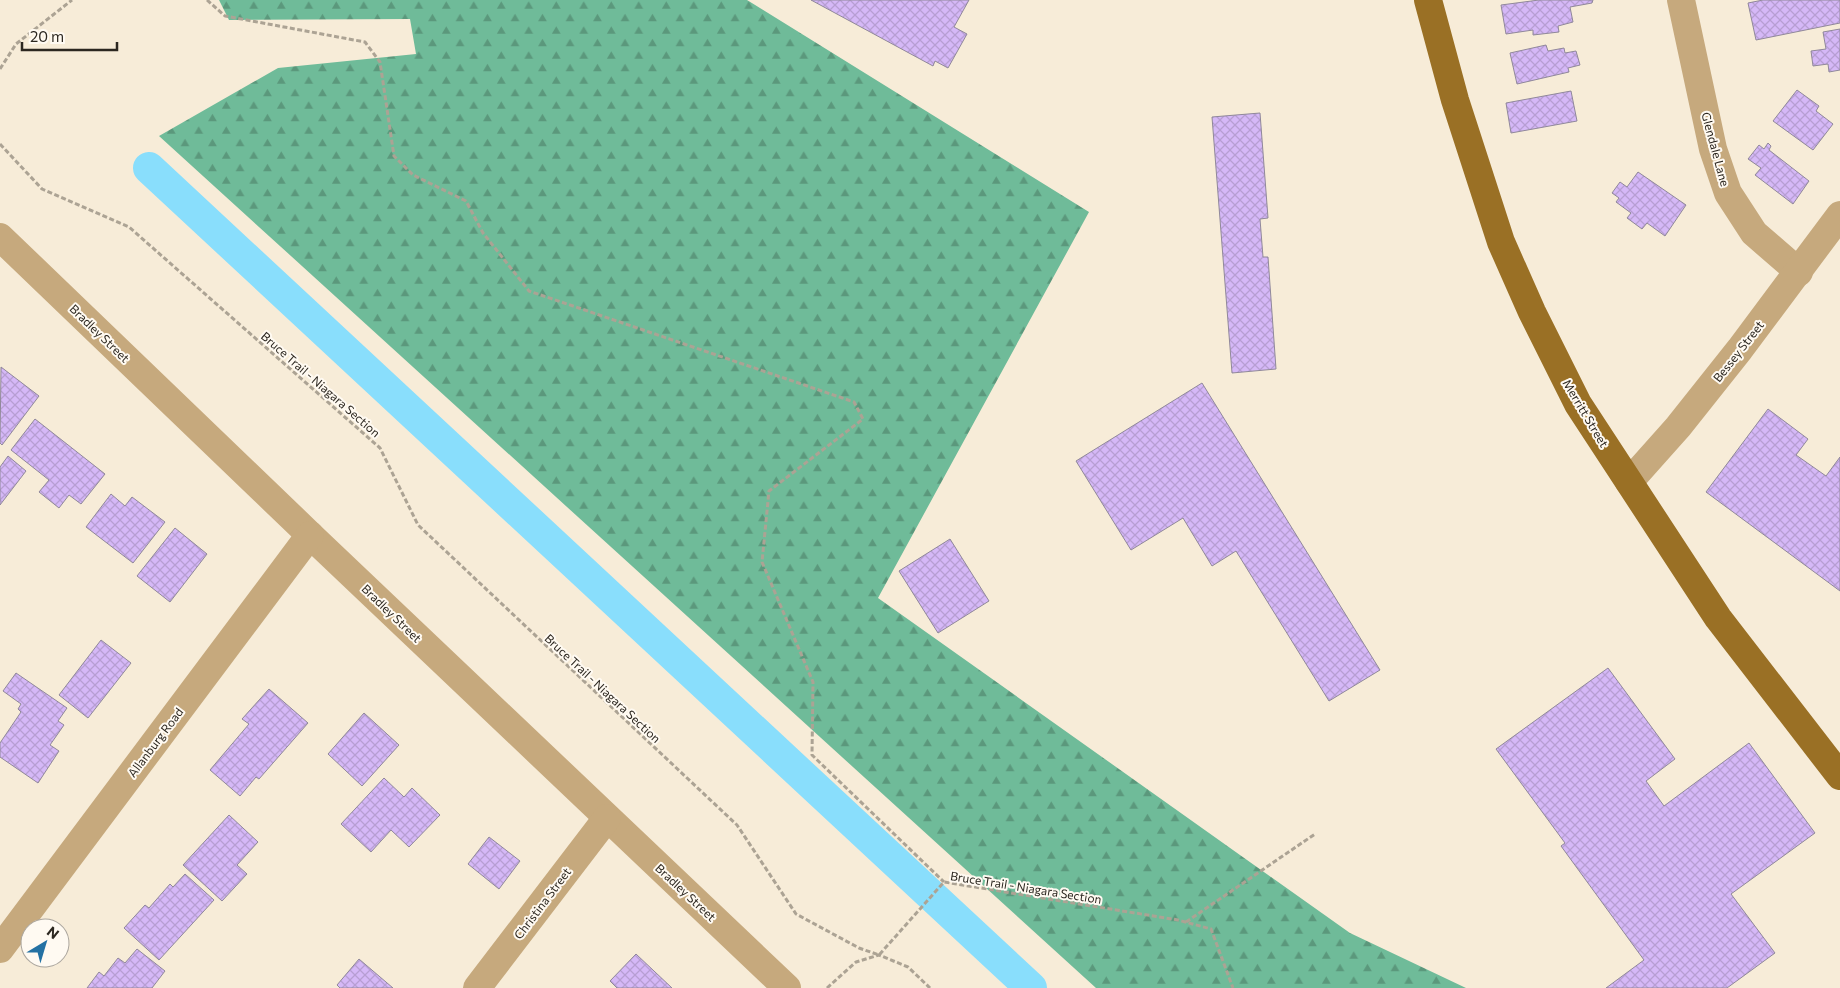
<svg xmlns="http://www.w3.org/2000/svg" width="1840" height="988" font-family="Commissioner,sans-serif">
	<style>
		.forest { fill: url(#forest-firs) }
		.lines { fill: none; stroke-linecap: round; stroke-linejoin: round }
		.canal { stroke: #89defc; stroke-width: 32 }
		.building { fill: url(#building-cross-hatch); stroke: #90889a }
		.path { stroke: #aca394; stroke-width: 3; stroke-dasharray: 5 2.5; stroke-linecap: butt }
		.minor { stroke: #c6a97d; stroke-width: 28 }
		.major { stroke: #9a7025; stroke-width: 28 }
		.labels { text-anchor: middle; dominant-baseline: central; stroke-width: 4; stroke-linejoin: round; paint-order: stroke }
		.street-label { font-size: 12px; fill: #2c2720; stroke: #fffaf2 }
	</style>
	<defs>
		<pattern id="forest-firs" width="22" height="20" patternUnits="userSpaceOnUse" patternTransform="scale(1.25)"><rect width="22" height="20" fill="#6fbb99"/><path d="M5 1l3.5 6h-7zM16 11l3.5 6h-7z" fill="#5b987c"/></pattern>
		<pattern id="building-cross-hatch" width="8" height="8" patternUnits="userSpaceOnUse" patternTransform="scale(1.25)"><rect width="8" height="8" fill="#d5b8f7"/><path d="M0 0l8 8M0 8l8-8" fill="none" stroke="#b79ed3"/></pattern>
	</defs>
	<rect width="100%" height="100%" fill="#f7ecd8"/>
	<!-- forest -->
	<path class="forest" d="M219,0H747L1089,212L878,598L1350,933L1466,988H1096L159,136L278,68L416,54L410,19L229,20Z"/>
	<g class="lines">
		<!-- canal -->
		<path class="canal" d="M149,168L1031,988"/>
	</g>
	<!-- building -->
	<g class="building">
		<path d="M811,0H969L954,27L967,34L948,68L935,61L933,66Z"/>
		<path d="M1539,0H1593L1592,3L1570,7L1573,22L1558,26L1559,32L1533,35V30L1506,34L1501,5Z"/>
		<path d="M1763,0H1840V23L1756,40L1748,3Z"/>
		<path d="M1840,29V70L1829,72L1828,64L1813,66L1811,51L1826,49L1823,32Z"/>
		<path d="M1546,45L1548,51L1564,48L1565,53L1576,51L1580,65L1568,68L1569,72L1517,84L1510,53Z"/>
		<path d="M1797,90L1819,106L1816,111L1833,124L1813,150L1773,121Z"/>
		<path d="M1571,91L1577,121L1511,133L1506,103Z"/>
		<path d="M1260,113L1268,218L1260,219L1263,257H1268L1276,369L1232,373L1212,117Z"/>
		<path d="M1768,143L1771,146L1769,150L1809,181L1793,204L1755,175L1761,168L1748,159L1759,145L1764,149Z"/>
		<path d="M1638,172L1686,205L1665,236L1647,223L1642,229L1627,218L1631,213L1616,202L1619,198L1612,193L1620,182L1627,187Z"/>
		<path d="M1,367L39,396L2,445L0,443Z"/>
		<path d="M1202,383L1380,670L1329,701L1236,551L1212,566L1183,518L1131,550L1076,461Z"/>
		<path d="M1768,409L1808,439L1796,455L1826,476L1840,457V591L1706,492Z"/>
		<path d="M35,419L105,474L81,504L69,495L59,508L39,492L49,480L11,450Z"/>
		<path d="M8,456L26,471L0,505V467Z"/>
		<path d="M111,494L125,506L132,497L165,522L133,563L86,527Z"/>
		<path d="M175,528L207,554L170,602L137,576Z"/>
		<path d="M950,539L989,601L938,633L899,571Z"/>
		<path d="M101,640L131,663L88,718L59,695Z"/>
		<path d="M1608,668L1675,759L1646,781L1664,806L1749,743L1815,833L1731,894L1775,953L1727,988H1606L1644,960L1561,846L1565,843L1496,749Z"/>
		<path d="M16,673L67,708L58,721L64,725L50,745L59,751L38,783L0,757V743L21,712L18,709L21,704L3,691Z"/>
		<path d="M269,689L308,723L259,779L256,777L240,796L210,770L249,724L242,719Z"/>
		<path d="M364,713L399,745L362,786L328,754Z"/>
		<path d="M384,778L404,797L412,788L440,815L409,847L391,830L371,852L341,824Z"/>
		<path d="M229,815L258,842L237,865L247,874L222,901L183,865Z"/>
		<path d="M489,837L520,861L499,889L468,864Z"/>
		<path d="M185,874L214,900L159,960L124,928L145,905L149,908L170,884L173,887Z"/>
		<path d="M137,949L165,971L152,988H87L99,972L104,976L118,958L125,963Z"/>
		<path d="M636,954L672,988H617L610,981Z"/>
		<path d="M359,959L393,988H340L337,985Z"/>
	</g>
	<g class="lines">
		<!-- path -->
		<g class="path">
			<path d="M207,0L225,16L365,42L380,62L394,156L413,175L466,201L483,233L529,291L854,402L863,419L769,491L762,562L813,682L812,755L944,882"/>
			<path d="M0,69L16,44L72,0"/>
			<path d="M0,144L42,189L129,227L380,448L418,525L737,825L796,914L859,948L879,955L944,882L1178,920L1211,929L1233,988"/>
			<path d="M1186,922L1315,834"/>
			<path d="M827,988L856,962L879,955L908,967L930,988"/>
		</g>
		<!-- minor -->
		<g class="minor">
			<path d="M1681,0L1713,149L1728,193L1754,233L1799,272"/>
			<path d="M0,237L310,535L787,988"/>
			<path d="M1629,482L1678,427L1740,349L1840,215"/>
			<path d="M0,949L310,535"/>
			<path d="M477,988L607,818"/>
		</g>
		<!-- major -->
		<path class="major" d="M1428,0L1455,100L1501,242L1532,312L1578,404L1718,618L1840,776"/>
	</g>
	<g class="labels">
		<!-- street labels -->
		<g class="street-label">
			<text transform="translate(1716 149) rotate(75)">Glendale Lane</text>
			<text transform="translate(100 333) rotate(44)">Bradley Street</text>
			<text transform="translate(1738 351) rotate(-52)">Bessey Street</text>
			<text transform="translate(321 384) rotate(41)">Bruce Trail - Niagara Section</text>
			<text transform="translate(1586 413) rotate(59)">Merritt Street</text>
			<text transform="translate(392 613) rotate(44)">Bradley Street</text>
			<text transform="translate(603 688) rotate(43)">Bruce Trail - Niagara Section</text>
			<text transform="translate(155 742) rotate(-53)">Allanburg Road</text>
			<text transform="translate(1026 887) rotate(9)">Bruce Trail - Niagara Section</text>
			<text transform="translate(686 892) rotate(43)">Bradley Street</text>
			<text transform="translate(542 903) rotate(-53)">Christina Street</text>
		</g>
	</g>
	<!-- north arrow -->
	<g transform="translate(45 943) rotate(38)"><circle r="24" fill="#fffaf2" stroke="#aba69e"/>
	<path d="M0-4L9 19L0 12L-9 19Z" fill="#2471a3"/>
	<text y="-8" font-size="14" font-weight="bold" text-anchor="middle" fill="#2c2720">N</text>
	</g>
	<!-- scale -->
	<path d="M22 42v8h95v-8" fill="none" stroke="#2c2720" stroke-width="2.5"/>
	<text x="30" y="42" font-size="15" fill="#2c2720" stroke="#fffaf2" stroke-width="4" paint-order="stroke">20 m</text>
</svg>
